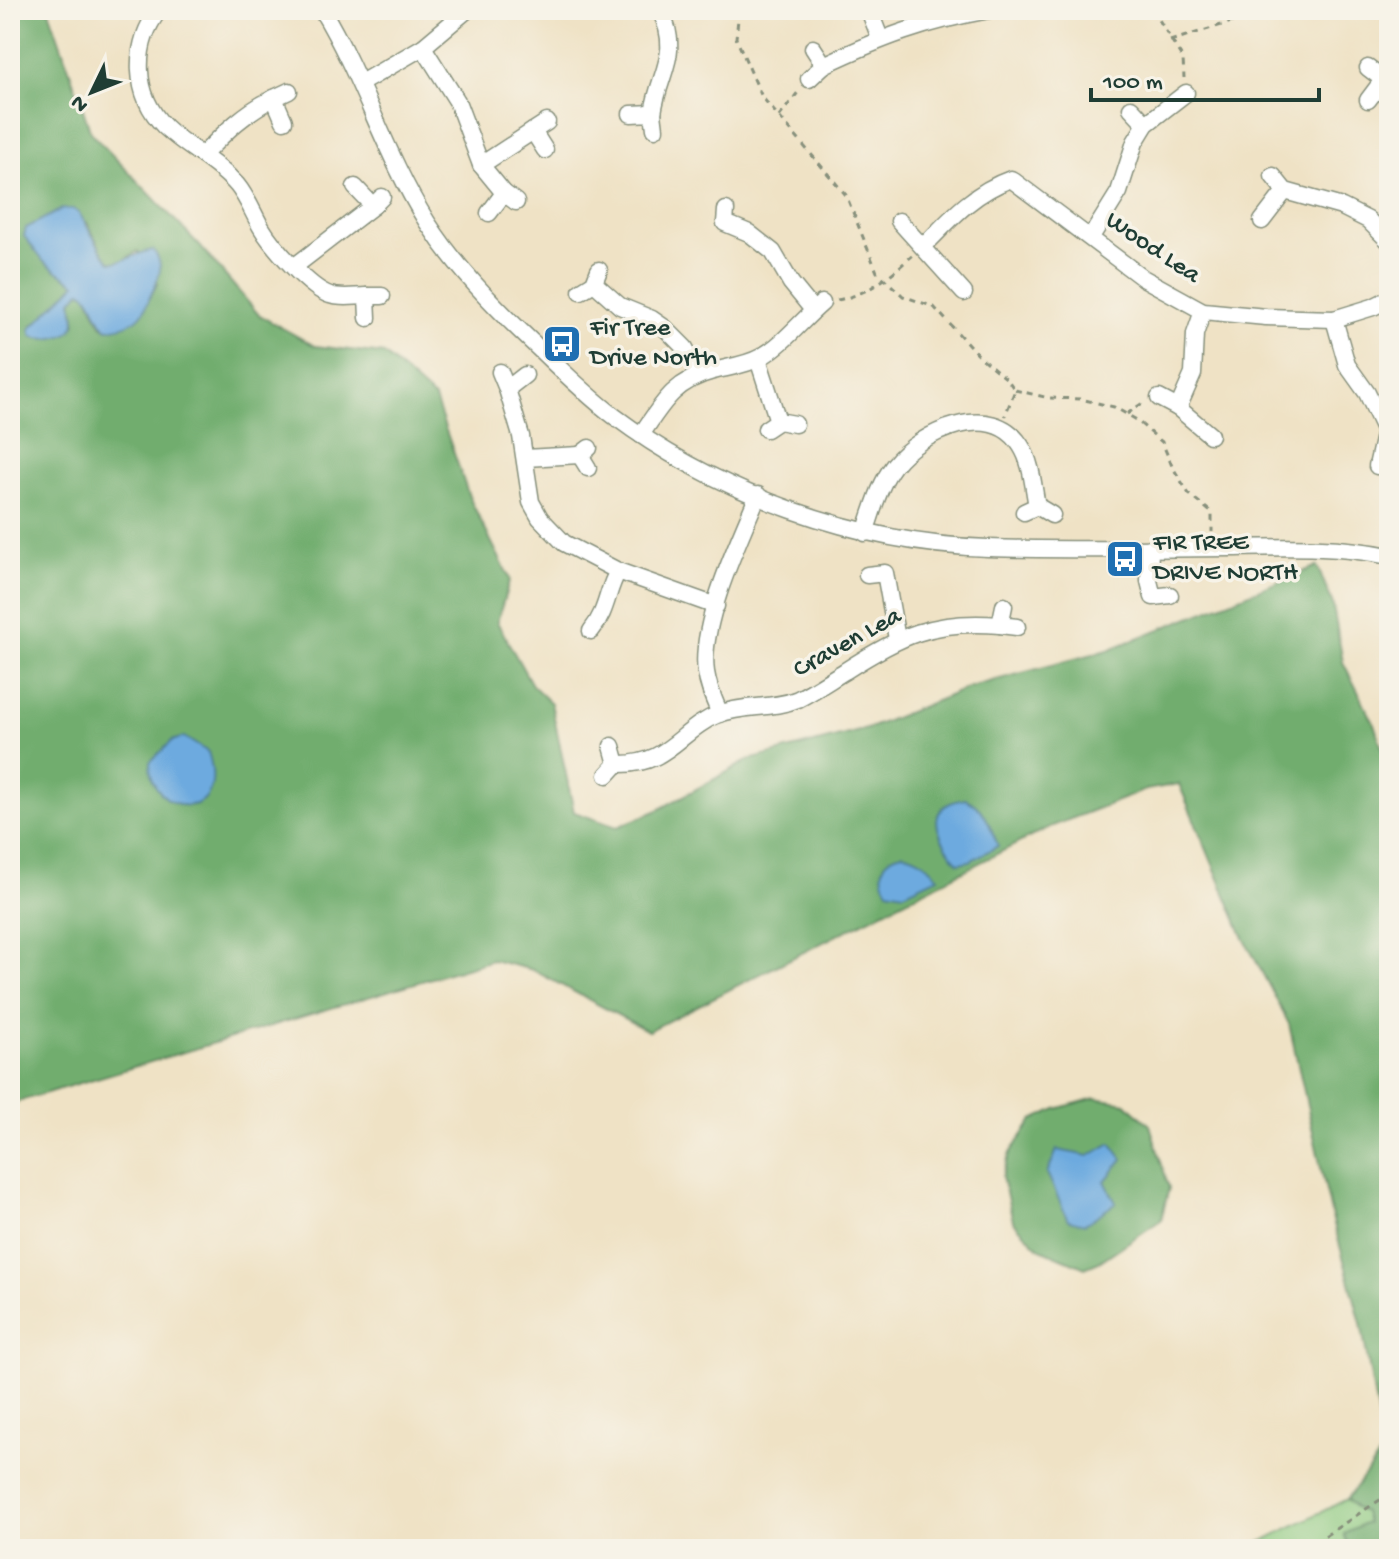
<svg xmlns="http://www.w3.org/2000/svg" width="1399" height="1559" font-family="'Gochi Hand',sans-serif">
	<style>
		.green { fill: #8cc97f; stroke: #56835a; stroke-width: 2 }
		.forest { fill: #71ad6e; stroke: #487551; stroke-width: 2; fill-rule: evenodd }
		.water { fill: #6daadf; stroke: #46748a; stroke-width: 2 }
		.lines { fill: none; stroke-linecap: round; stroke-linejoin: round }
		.minor-casing { stroke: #87907c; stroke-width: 19 }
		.path { stroke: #87907c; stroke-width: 3; stroke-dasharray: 6 6; stroke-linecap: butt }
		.minor { stroke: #fff; stroke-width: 16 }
		.labels { text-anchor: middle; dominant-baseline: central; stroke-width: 7; stroke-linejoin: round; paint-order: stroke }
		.street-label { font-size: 26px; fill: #1f3d34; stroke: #f7f3e8 }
		.poi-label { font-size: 26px; fill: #1f3d34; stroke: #f7f3e8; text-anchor: start }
	</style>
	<rect width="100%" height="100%" fill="#f7f3e8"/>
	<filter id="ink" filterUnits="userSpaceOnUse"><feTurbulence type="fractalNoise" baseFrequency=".0125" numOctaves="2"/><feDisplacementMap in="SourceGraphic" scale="16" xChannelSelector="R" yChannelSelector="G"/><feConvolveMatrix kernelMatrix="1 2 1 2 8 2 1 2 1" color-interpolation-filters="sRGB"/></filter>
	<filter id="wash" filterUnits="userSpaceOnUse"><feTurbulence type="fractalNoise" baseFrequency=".006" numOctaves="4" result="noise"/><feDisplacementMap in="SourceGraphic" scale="32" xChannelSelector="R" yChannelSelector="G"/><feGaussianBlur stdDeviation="1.8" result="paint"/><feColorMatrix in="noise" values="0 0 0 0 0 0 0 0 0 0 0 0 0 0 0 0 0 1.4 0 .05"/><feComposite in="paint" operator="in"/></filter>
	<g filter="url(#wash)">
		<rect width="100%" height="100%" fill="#efe2c5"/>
		<!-- green -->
		<path class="green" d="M1347,1499L1355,1508L1364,1512L1367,1523L1344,1534L1350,1549H1247Z"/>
		<!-- forest -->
		<g class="forest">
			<path d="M10,10H49L91,133L200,246L259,315L315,346L384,354L435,399L470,499L510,579L497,622L532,685L551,703L574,812L617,827L658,810L749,760L867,729L970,687L1108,650L1317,566L1332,601L1343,662L1373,721L1389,768V1549H1350L1344,1534L1367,1523L1364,1512L1355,1508L1347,1499L1384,1450L1361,1323L1331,1213L1289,1024L1244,938L1179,784L1146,790L1050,827L648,1031L533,970L492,960L10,1104ZM87,222L103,253L111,262L119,263L138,251L158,283C140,312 146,322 107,329L101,325L87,294L81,291L72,300L76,324L33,325C50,314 61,297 76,284L44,262Z"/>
			<path d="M1095,1098L1126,1103L1150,1125L1169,1188L1161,1220L1099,1262L1085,1268L1040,1249L1013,1221L1002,1177L1010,1153L1033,1120L1056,1109Z"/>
		</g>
		<!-- water -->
		<g class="water">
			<path d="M62,209H73L79,213L103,253L111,262C125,263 137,252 153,250C167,267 157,280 150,297C146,306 145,313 137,319C128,326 118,327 107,329C95,319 95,297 81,291L72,300C72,307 77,320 74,326C69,339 42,341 32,336L30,329L76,284L44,262L24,236L26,228Z"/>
			<path d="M184,737L208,752C232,827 148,816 150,762L172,741Z"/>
			<path d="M966,799C986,809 990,826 998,846L970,861L958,863C938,838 920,805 966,799Z"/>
			<path d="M902,853C919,857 927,863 938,877L904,893L888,890C877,874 882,857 902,853Z"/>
			<path d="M1111,1143L1123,1159L1105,1181L1116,1203L1085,1224L1068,1220L1047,1173L1057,1150L1089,1156Z"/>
		</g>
	</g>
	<g filter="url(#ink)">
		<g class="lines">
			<defs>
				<g id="minor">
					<path d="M159,10C132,45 133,95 165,127C187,148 216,161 237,185C247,197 253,213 261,227C272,246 310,289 330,295C341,299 355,296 367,296"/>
					<path d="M322,10C363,78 385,155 427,222C456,267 493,305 531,341C558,367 585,394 614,416C718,494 858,544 988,548C1069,551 1150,548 1232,548C1285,547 1337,545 1389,556"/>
					<path d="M869,10L880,38"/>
					<path d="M423,47L457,101L481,165L504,193"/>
					<path d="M824,65C883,37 924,22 989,10"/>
					<path d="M1368,68L1389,84"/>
					<path d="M809,79L824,65L813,48"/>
					<path d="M361,83L423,47L467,10"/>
					<path d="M1368,100L1383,80"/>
					<path d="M1131,108L1146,124"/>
					<path d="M653,113C659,71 682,54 660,10"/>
					<path d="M631,114L653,113L655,129"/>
					<path d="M284,121L274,98L289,91"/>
					<path d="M545,150L533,131L547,122"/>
					<path d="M203,155C225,132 245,112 274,98"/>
					<path d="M481,165L533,131"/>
					<path d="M1273,176L1285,191L1342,207L1368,220L1389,241"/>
					<path d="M355,187L373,206L382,197"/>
					<path d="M726,210L725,223L749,233L773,252L791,283L813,310"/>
					<path d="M489,213L504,193L516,202"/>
					<path d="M899,221L964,293"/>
					<path d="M1262,221L1285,191"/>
					<path d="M1091,237L1119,192L1135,142L1146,124L1186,93"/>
					<path d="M924,246C950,219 974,192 1011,179L1143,278L1203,311L1266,317L1334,319L1373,307L1389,299"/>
					<path d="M295,266L373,206"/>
					<path d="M594,283L620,306L652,319L665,328L685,348L699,374"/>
					<path d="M581,291L594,283L599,270"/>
					<path d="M368,318L367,296H382"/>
					<path d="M1334,319L1347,365L1367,393L1385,431H1389"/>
					<path d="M758,359L778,421"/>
					<path d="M500,372L507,389L525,375"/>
					<path d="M507,389L521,436L531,502L540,518L564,543L618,571C606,592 608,610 591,631"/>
					<path d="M1159,398L1178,408L1210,435"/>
					<path d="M1178,408L1193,374L1195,334L1203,311"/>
					<path d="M766,429L778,421L795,424"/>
					<path d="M641,435C662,404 674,381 713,371C729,367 747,365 761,357C785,343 801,321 822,303"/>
					<path d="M525,458L580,455"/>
					<path d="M1377,466L1385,431"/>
					<path d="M588,468L580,455L589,448"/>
					<path d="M1024,512L1037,506L1052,515"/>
					<path d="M865,533C873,510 879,485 894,465C920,432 992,399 1021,446C1032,463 1033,486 1037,506"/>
					<path d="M1150,548L1149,581L1153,597L1170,595"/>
					<path d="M618,571L716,606"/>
					<path d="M867,575L885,573L897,639"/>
					<path d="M1004,606L1000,625L1017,627"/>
					<path d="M720,714C714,700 708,687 706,672C699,625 739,540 758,495"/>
					<path d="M617,764C669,766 680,729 719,714C744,704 772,710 798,699C814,691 830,680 845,671C899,636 934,619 1000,625"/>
					<path d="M607,775L617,764L612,746"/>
				</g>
			</defs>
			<!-- minor casing -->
			<use href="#minor" class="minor-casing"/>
			<!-- path -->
			<g class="path">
				<path d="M739,10L736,38L762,97L846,195L877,272L903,296L934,307L980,357L1007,379L1015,390L1005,416"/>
				<path d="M1153,10L1183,59L1184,78"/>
				<path d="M1170,41L1270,10"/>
				<path d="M779,117L799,91"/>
				<path d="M837,300C870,294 888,277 912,256"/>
				<path d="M1015,390L1049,398L1081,399L1114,407L1135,419L1162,442L1172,466L1189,494L1212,513V532"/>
				<path d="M1127,414L1144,402"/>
				<path d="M1305,1549L1389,1494"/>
			</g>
			<!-- minor -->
			<use href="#minor" class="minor"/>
		</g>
	</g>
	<!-- icons -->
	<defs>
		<symbol id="bus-square" viewBox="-11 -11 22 22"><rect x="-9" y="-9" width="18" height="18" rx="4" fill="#1f6fb2" stroke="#f7f3e8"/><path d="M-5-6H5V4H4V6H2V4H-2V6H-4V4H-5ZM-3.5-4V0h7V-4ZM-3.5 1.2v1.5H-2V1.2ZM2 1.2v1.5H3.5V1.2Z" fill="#fff"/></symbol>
	</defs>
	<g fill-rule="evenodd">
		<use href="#bus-square" x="540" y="322" width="44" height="44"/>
		<use href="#bus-square" x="1103" y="537" width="44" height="44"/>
	</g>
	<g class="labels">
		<!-- street labels -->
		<g class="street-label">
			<text transform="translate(1152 249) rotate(34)">Wood Lea</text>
			<text transform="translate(848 644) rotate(-29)">Craven Lea</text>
		</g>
		<!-- poi labels -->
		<g class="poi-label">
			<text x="590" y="329">Fir Tree<tspan x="590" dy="30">Drive North</tspan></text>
			<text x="1153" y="544">FIR TREE<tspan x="1153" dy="30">DRIVE NORTH</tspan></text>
		</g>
	</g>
	<!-- margin -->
	<rect width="1399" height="1559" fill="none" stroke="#f7f3e8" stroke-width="40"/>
	<!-- north arrow -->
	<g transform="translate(92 92) rotate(227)" stroke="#f7f3e8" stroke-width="6" paint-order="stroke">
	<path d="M0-6L14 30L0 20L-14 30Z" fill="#1f3d34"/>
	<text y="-12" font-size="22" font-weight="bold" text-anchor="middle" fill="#1f3d34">N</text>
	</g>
	<!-- scale -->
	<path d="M1091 88v12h228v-12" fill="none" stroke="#1f3d34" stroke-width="4"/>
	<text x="1103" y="88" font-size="24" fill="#1f3d34" stroke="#f7f3e8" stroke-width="6" paint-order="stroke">100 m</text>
</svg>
